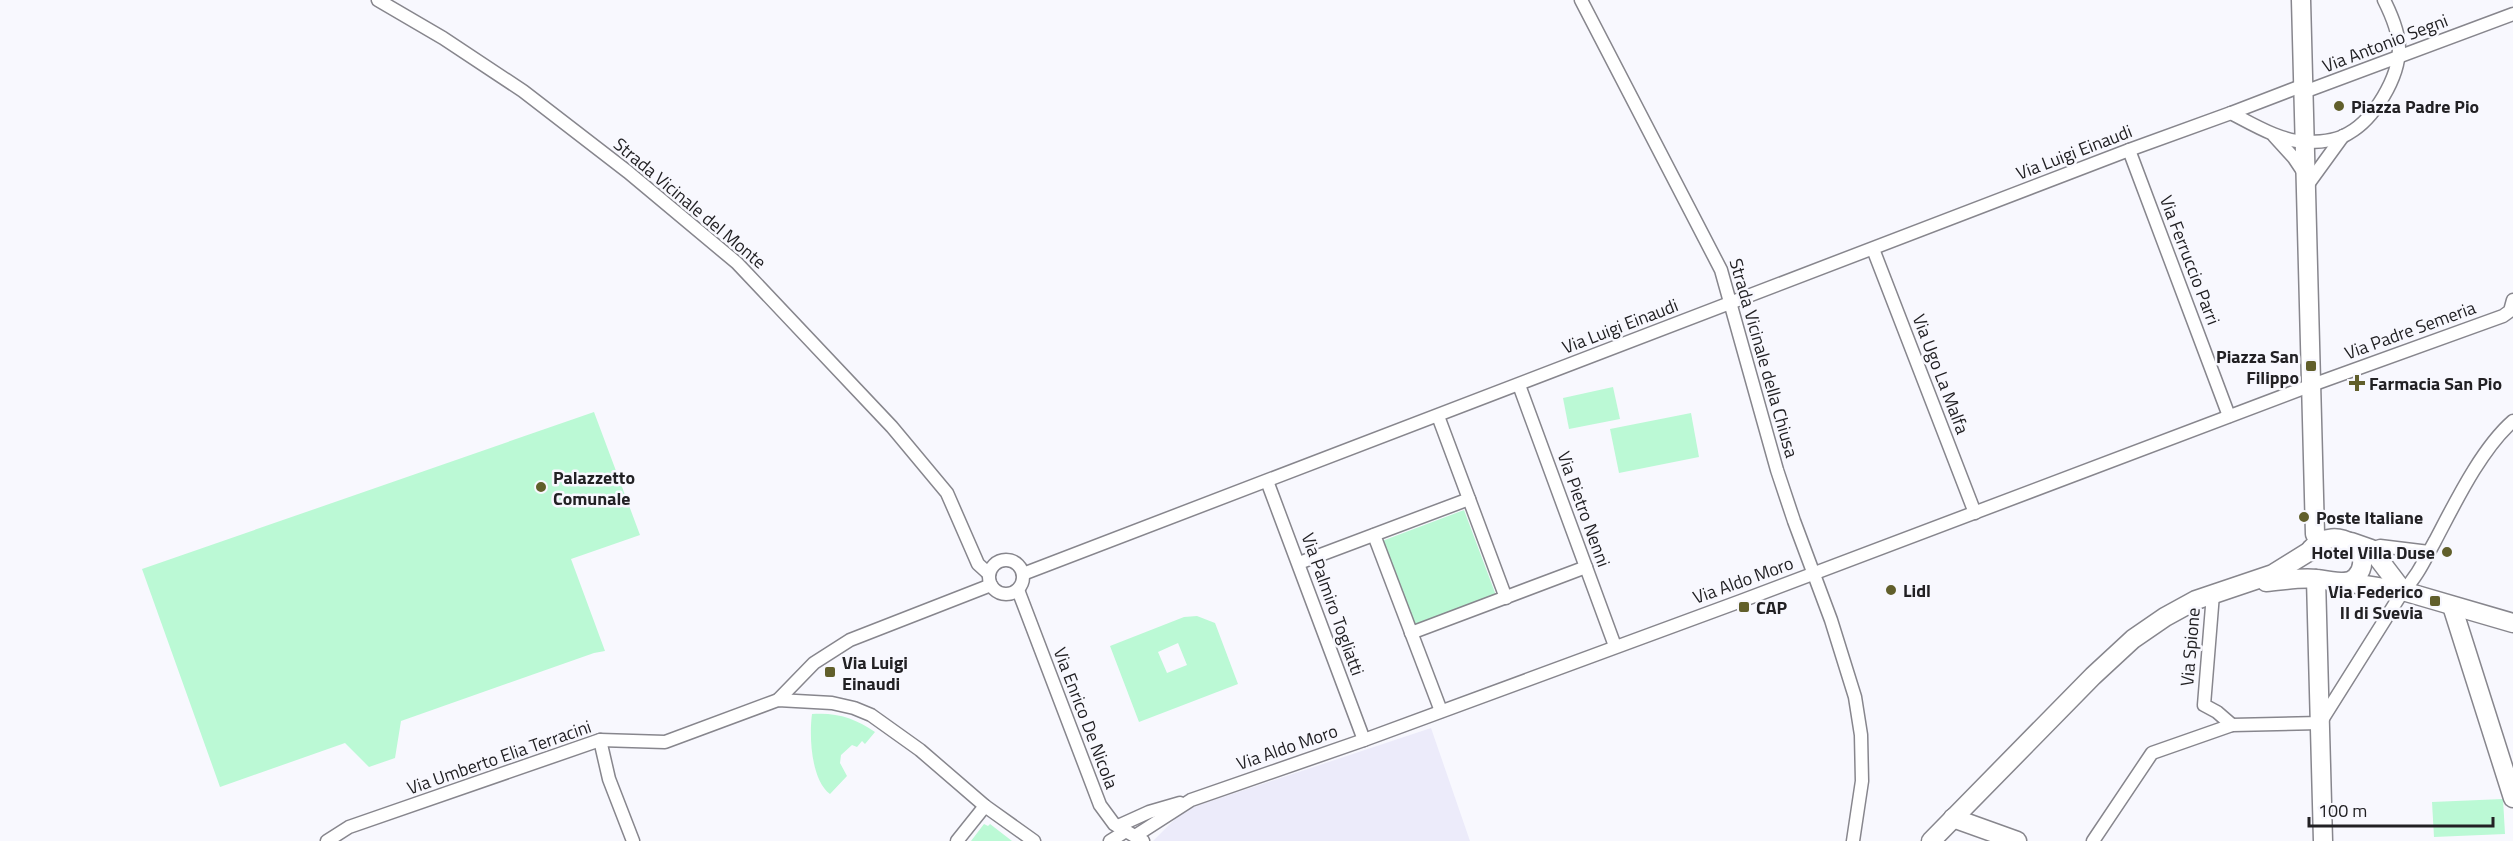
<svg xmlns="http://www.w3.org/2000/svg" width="2513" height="841" font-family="'Titillium Web',sans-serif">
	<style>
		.built { fill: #ecebfa }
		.green { fill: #bbf9d5; fill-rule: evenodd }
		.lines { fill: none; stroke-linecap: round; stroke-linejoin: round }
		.street-casing { stroke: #87868d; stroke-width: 15 }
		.secondary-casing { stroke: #87868d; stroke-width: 21 }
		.street { stroke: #fff; stroke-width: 12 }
		.secondary { stroke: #fff; stroke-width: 18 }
		.poi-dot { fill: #615f2b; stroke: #f8f8fe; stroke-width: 2 }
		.labels { text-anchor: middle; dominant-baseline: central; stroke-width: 5; stroke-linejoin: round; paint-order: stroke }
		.street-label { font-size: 18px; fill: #222124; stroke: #f8f8fe }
		.poi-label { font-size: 18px; font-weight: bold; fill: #222124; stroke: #f8f8fe; text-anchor: start }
	</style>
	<rect width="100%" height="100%" fill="#f8f8fe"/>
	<!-- built -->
	<path class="built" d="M1431,728L1470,841H1153L1184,810Z"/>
	<!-- green -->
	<g class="green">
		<path d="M1613,387L1620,419L1569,429L1563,398Z"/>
		<path d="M594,412L640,535L571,559L605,651L594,653L401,721L395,758L369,767L345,743L220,787L142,569Z"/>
		<path d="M1691,413L1699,457L1619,473L1610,429Z"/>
		<path d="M1464,510L1497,598L1415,629L1382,541Z"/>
		<path d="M1197,616L1215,623L1238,684L1139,722L1110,646L1184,617ZM1178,643L1187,665L1167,673L1158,652Z"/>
		<path d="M812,714C836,712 855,718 875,732L865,744L862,741L857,747L852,745L841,755L840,763L847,776L830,794C811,780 809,736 812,714Z"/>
		<path d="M2503,799L2505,834L2434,837L2432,802Z"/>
		<path d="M984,824L988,826L990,824L1012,841H971Z"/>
	</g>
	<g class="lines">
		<defs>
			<g id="street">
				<path d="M378,0L443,38L523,91L628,172L737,263L892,427L947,493L978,564L989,574"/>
				<path d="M1581,0L1721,270L1777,470L1794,521L1831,620L1855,697L1861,735L1862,781L1853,841"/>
				<path d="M2304,85L2231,113C2254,125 2282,142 2308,142C2322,142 2337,141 2349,133C2374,119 2399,78 2399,48C2399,32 2391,14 2384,0"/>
				<path d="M2304,92L2513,14"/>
				<path d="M2274,136L2294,158L2304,173"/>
				<path d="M2129,150L2229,416"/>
				<path d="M2306,187L2343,136"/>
				<path d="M1873,249L1975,513"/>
				<path d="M1519,385L1615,646"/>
				<path d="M1438,416L1506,598"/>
				<path d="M1267,481L1364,740"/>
				<path d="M1374,535L1441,711"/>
				<path d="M2371,549L2380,546L2429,552"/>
				<circle cx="1006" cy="577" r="17"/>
				<path d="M1299,563L1469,499"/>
				<path d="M1023,574L2129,150L2231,113"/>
				<path d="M1018,590L1100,805L1114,824L1143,841"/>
				<path d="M2213,594L2204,705L2217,712L2232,725"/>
				<path d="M1411,633L1586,567"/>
				<path d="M778,700L814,663L850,640L991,585"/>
				<path d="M600,740L609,779L633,841"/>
				<path d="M1118,826L1149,812L1180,803"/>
				<path d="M1135,836L1191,800L1364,740L1741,601L2312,385L2503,316L2510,311L2513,300"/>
				<path d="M327,841L349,827L600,740L665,742L778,700L832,703L854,708L871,715L920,750L985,806L1034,841"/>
				<path d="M957,841L985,806"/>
				<path d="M1110,841L1126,831"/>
				<path d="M2093,841L2152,753L2232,725L2320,723L2403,591C2417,577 2425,559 2435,541C2455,503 2481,449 2513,421"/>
			</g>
			<g id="secondary">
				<path d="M2301,0L2315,534L2319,541"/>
				<path d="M2351,542L2371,549L2403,591"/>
				<path d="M2316,579L2323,841"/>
				<path d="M2266,582C2282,581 2300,577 2316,579C2326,580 2335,582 2344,582C2349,582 2353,580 2356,577C2378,552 2336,522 2311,549"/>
				<path d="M2345,582L2403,591L2513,623"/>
				<path d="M2452,606L2513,798"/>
				<path d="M1953,818L2017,841"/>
				<path d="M1931,841L2093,676L2133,639L2165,617L2196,600L2273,574L2310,551"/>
			</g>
		</defs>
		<!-- street casing -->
		<use href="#street" class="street-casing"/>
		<!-- secondary casing -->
		<use href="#secondary" class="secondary-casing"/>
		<!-- street -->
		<use href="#street" class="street"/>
		<!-- secondary -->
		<use href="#secondary" class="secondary"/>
	</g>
	<!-- markers -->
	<g class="poi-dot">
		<circle cx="2339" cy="106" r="6"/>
		<rect x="2305" y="360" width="12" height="12" rx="3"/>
		<path d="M2354 374h6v6h6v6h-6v6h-6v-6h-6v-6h6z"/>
		<circle cx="541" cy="487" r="6"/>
		<circle cx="2304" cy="517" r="6"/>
		<circle cx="2447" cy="552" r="6"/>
		<circle cx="1891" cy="590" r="6"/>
		<rect x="2429" y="595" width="12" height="12" rx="3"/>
		<rect x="1738" y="601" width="12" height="12" rx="3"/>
		<rect x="824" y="666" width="12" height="12" rx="3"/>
	</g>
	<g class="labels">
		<!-- street labels -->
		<g class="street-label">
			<text transform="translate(2385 43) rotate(-21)">Via Antonio Segni</text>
			<text transform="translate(2074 152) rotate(-21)">Via Luigi Einaudi</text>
			<text transform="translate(690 203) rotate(40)">Strada Vicinale del Monte</text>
			<text transform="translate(2190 260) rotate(69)">Via Ferruccio Parri</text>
			<text transform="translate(1620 326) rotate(-21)">Via Luigi Einaudi</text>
			<text transform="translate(2410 330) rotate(-20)">Via Padre Semeria</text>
			<text transform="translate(1764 358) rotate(74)">Strada Vicinale della Chiusa</text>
			<text transform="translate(1941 374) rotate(69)">Via Ugo La Malfa</text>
			<text transform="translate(1584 509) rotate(70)">Via Pietro Nenni</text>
			<text transform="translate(1743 580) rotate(-20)">Via Aldo Moro</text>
			<text transform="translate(1333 604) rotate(70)">Via Palmiro Togliatti</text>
			<text transform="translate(2190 647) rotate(-85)">Via Spione</text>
			<text transform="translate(1086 718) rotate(69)">Via Enrico De Nicola</text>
			<text transform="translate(1287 747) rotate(-19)">Via Aldo Moro</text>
			<text transform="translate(499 757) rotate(-19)">Via Umberto Elia Terracini</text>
		</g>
		<!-- poi labels -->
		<g class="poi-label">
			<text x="2351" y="106">Piazza Padre Pio</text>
			<text x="2299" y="356" text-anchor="end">Piazza San<tspan x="2299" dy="21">Filippo</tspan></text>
			<text x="2369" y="383">Farmacia San Pio</text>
			<text x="553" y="477">Palazzetto<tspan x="553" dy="21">Comunale</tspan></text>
			<text x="2316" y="517">Poste Italiane</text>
			<text x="2435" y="552" text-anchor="end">Hotel Villa Duse</text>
			<text x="1903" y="590">Lidl</text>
			<text x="2423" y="591" text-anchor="end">Via Federico<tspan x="2423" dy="21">II di Svevia</tspan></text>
			<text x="1756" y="607">CAP</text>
			<text x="842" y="662">Via Luigi<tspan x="842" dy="21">Einaudi</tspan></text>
		</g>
	</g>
	<!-- scale -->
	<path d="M2309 817v9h184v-9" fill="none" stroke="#222124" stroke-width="3"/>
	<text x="2318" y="817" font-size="18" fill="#222124" stroke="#f8f8fe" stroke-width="4.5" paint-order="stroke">100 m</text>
</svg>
